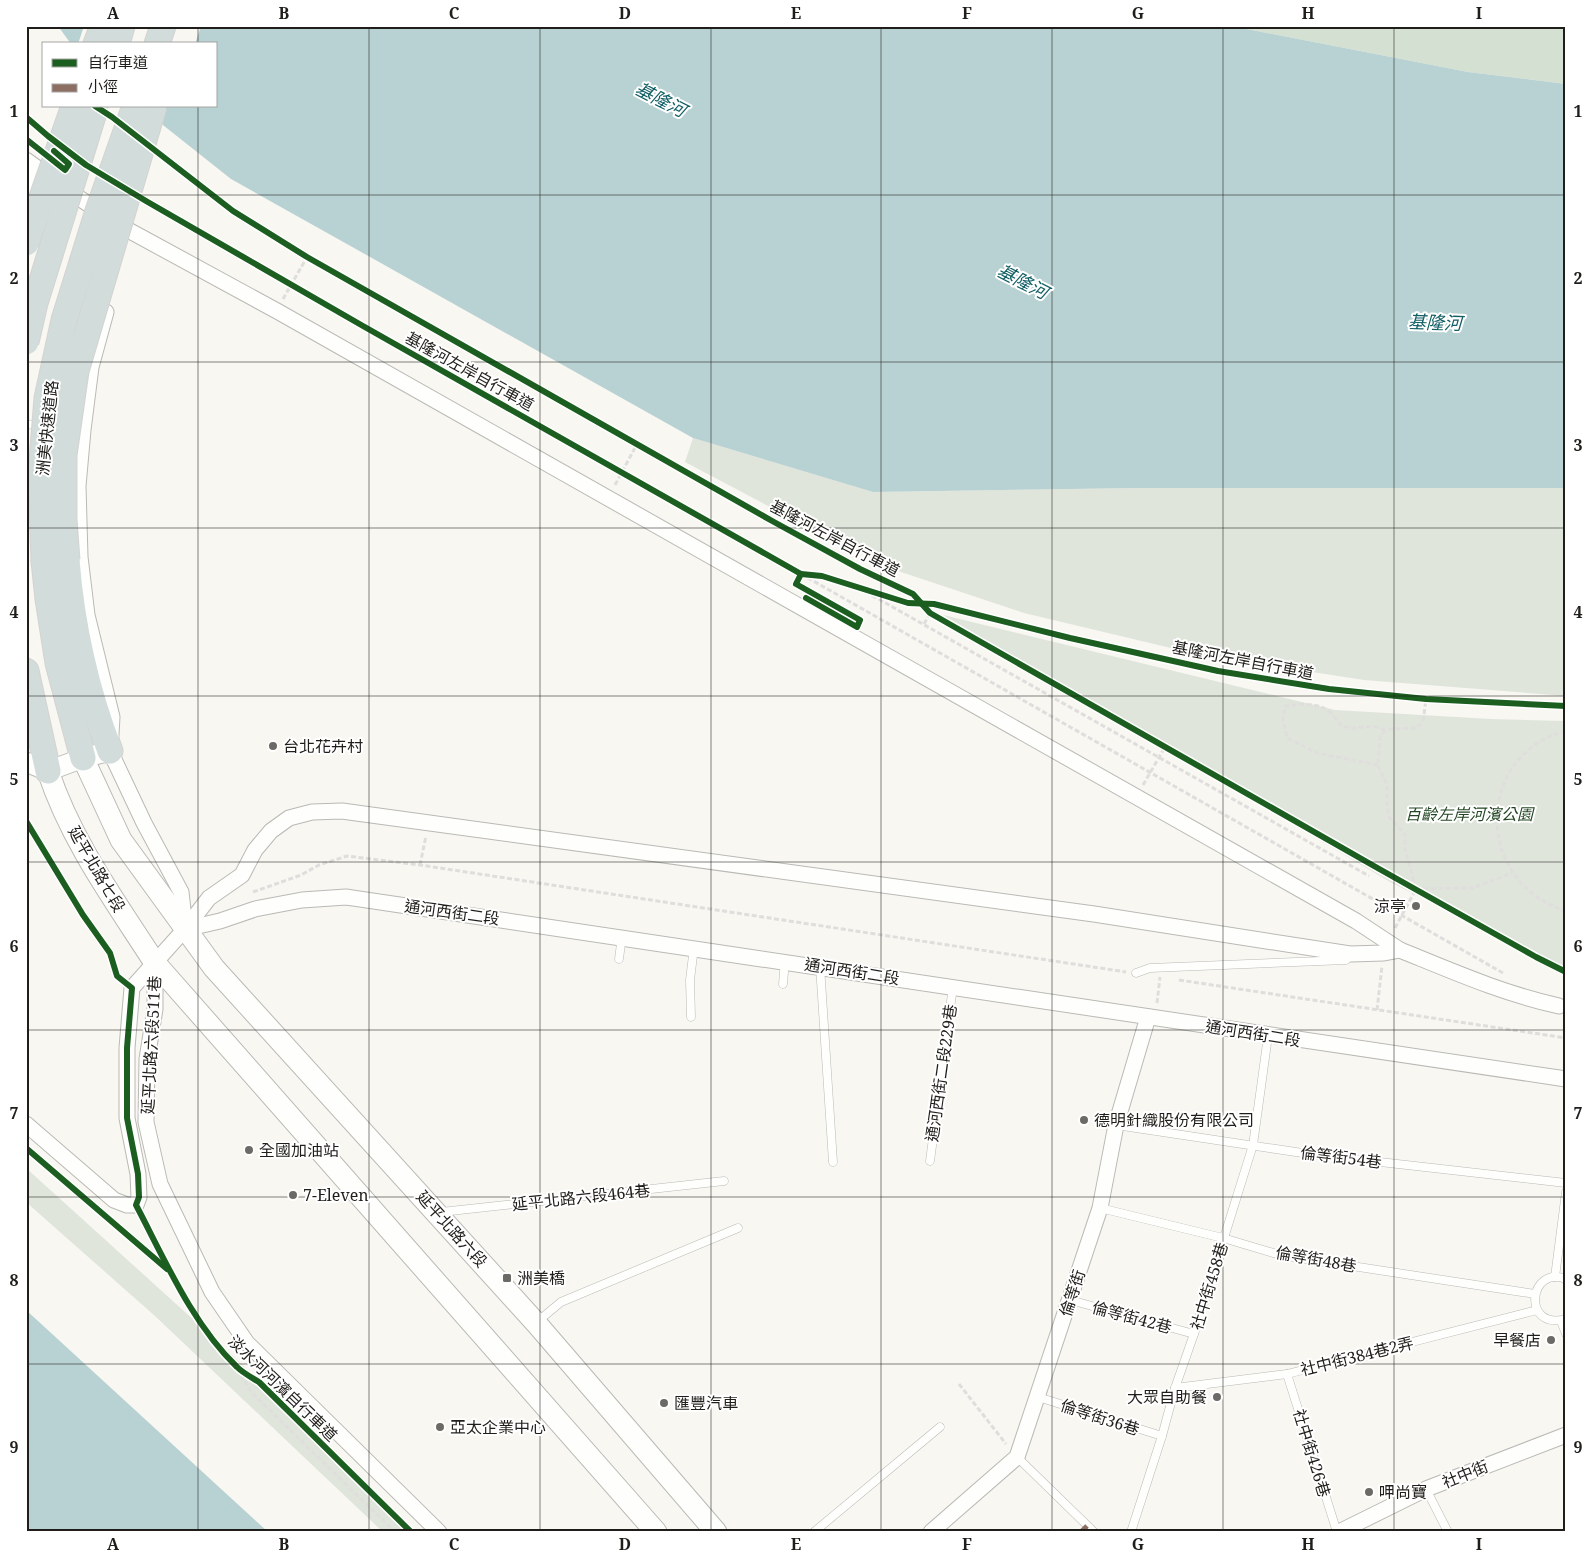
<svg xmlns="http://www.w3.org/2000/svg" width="1592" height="1558" font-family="'Noto Serif','Noto Sans TC',serif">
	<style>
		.green { fill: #dfe5db }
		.forest { fill: #d4e0d1 }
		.water { fill: #b8d1d2 }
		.pier { fill: #f8f7f2 }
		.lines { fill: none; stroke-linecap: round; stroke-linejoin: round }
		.service-casing { stroke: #bab9b5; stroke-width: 9 }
		.minor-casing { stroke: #bab9b5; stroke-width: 17 }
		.tertiary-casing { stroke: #bab9b5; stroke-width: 21 }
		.secondary-casing { stroke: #bab9b5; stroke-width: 23 }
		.trunk-casing { stroke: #d4d3d1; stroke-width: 27 }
		.path { stroke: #dfdedd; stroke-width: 3; stroke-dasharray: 5 2.5; stroke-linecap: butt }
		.service { stroke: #fefefd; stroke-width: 8 }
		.minor { stroke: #fefefd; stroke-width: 15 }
		.tertiary { stroke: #fefefd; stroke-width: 19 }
		.secondary { stroke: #fefefd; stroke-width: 21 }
		.trunk { stroke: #d2dcdb; stroke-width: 25 }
		.trunk-bridge-casing { stroke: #d4d3d1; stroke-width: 27; stroke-linecap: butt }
		.trunk-bridge { stroke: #d2dcdb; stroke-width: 25 }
		.quiet { stroke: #8d6e63; stroke-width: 5; stroke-dasharray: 10 5; stroke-linecap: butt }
		.cycleway-casing { stroke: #fff; stroke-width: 9 }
		.cycleway { stroke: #1b5e20; stroke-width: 6 }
		.grid { fill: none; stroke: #1f1e1a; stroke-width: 1; stroke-opacity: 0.55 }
		.poi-dot { fill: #6b6a66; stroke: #fff; stroke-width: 2 }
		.labels { text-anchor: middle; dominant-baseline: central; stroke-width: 4; stroke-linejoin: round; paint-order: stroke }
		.street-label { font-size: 16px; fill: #1f1e1a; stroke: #fff }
		.poi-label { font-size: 16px; fill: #1f1e1a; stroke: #fff; text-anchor: start }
		.park-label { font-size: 16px; font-style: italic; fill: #234523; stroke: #fff }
		.water-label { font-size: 18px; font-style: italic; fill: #115e65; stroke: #fff }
		.neatline { fill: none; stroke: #1f1e1a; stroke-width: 2 }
		.grid-label { font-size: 16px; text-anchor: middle; font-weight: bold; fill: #1f1e1a }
	</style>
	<rect width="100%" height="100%" fill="#f8f7f2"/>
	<!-- green -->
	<g class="green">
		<path d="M693,438L873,492L1137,488H1566V696L1364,680L1196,654L1024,613L901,572L802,524L685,462Z"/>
		<path d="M935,613L1335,710L1491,719L1566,721V970L1392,883Z"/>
		<path d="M26,1168L228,1351L414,1532H383L155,1316L26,1202Z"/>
	</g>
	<!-- forest -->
	<path class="forest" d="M1231,26H1555L1566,30V84L1468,72Z"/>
	<!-- water -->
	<g class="water">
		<path d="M58,26H1231L1468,72L1566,84V488H1137L873,492L693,438L231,179L139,106H216V44H71Z"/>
		<path d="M26,1310L268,1532H26Z"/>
	</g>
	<!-- pier -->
	<path class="pier" d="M84,26H201L195,44H78Z"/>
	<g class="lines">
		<defs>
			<g id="service">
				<path d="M26,424L41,426"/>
				<path d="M619,959L622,936"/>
				<path d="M820,966L833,1162"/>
				<path d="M1136,973L1150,968L1346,960L1349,956"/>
				<path d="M783,984L785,960"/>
				<path d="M691,1017L690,980L694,947"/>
				<path d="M1116,1125L1309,1154L1566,1183"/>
				<path d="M930,1161L953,986"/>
				<path d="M1100,1208L1223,1238L1280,1255L1535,1294"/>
				<path d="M441,1212L724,1181"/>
				<path d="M1555,1277L1566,1192"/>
				<path d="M1566,1279C1529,1264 1521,1331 1566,1319"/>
				<path d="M1070,1300L1194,1334"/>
				<path d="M1561,1321L1566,1334"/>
				<path d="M537,1322L561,1302L738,1228"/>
				<path d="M1287,1374L1337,1532"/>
				<path d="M1175,1388L1287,1374L1537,1310"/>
				<path d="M1038,1397L1162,1436"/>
				<path d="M1017,1457L1094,1532"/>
				<path d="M1426,1489L1448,1532"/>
				<path d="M814,1532L940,1427"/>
				<path d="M1131,1532L1162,1436L1175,1388L1194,1334L1253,1145L1268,1036"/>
			</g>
			<g id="minor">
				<path d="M26,160L79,198L130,231L277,311L1356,921L1400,950"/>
				<path d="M26,190L33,166"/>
				<path d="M106,312L91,367L83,430L78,486L80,557L87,615L112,717L110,751L144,823L181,892L185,928"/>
				<path d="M185,929L220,921L255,909L302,900L346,897C753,955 1159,1020 1566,1079"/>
				<path d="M155,963V1009L147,1059L146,1122L160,1184L212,1292L247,1343L439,1532"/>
				<path d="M26,1124L114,1200L127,1205H136L139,1197L138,1174L127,1118V1048L132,988L185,929L209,898L242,875L255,850L271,831L289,818L312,812L342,811L1094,914L1350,954L1384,953L1400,950C1452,971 1504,994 1559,1006"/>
				<path d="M931,1532L1017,1457L1100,1208L1116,1125L1148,1017"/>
				<path d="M1339,1532L1426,1489L1566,1435"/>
			</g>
			<path id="tertiary" d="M26,762L48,771L83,758L110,751"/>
			<g id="secondary">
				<path d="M83,758L121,840L214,968L536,1323L716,1532"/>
				<path d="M48,771C71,841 115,901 155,963L656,1532"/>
			</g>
			<g id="trunk">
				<path d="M96,44L103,26"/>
				<path d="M117,44L122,26"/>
				<path d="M157,44L163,26"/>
				<path d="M67,560C72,625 87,691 110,751"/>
				<path d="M44,561L48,599L58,663L83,758"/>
				<path d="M26,671L48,771"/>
			</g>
		</defs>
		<!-- service casing -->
		<use href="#service" class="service-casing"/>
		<!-- minor casing -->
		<use href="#minor" class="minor-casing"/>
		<!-- tertiary casing -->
		<use href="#tertiary" class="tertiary-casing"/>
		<!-- secondary casing -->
		<use href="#secondary" class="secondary-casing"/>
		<!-- trunk casing -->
		<use href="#trunk" class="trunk-casing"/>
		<!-- path -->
		<g class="path">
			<path d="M283,299L307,257"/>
			<path d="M615,485L637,444"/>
			<path d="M801,574L1503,973"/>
			<path d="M859,588L1369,876"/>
			<path d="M924,624L930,613"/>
			<path d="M1566,731C1474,754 1474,883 1566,911"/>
			<path d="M1378,765L1317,753L1287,738L1283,720L1285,706C1299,704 1318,702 1330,712C1335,716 1338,724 1343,726C1357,732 1372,721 1385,731"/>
			<path d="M1143,785L1165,747"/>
			<path d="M420,865L426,836"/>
			<path d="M1416,889L1473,888L1512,873"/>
			<path d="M253,892L301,875L319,865L347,856L420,865L1126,972"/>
			<path d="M1395,928L1416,889L1405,849V834L1390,818L1387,807V785L1378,765L1380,737L1385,731L1391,729L1416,728L1423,722L1426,699"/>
			<path d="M1179,980L1566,1038"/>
			<path d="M1157,1003L1160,977"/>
			<path d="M1377,1010L1382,966"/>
			<path d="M237,1368L251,1392L395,1532"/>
			<path d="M959,1384L1006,1444"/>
		</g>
		<!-- service -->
		<use href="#service" class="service"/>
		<!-- minor -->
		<use href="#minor" class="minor"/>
		<!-- tertiary -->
		<use href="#tertiary" class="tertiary"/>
		<!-- secondary -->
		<use href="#secondary" class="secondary"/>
		<!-- trunk -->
		<use href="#trunk" class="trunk"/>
		<defs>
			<g id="trunk-bridge">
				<path d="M26,243L74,106"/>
				<path d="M26,342L35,303L96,106"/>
				<path d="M67,560L64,520V455L76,371L154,106"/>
				<path d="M44,561L41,473L47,398L64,320L98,211L135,106"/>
			</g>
		</defs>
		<!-- trunk-bridge casing -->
		<use href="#trunk-bridge" class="trunk-bridge-casing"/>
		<!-- trunk-bridge -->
		<use href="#trunk-bridge" class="trunk-bridge"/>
		<!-- quiet -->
		<path class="quiet" d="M1081,1532L1087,1526"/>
		<defs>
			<g id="cycleway">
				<path d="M95,106L112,117L233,211L307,257L774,522L860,569L913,594L930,613L1374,866L1536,957L1566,972"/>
				<path d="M26,117L48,136L86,165L146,201L363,326L801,574L822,576L908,603L934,604L1070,638L1218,671L1329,689L1426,699L1566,706"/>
				<path d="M26,139L65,170L69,164L54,151"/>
				<path d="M801,574L796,584L860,620L857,627L806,598"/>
				<path d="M26,821L83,915L110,953L117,976L132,988L127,1048V1118L138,1174L139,1197L136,1205C164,1258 192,1324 237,1367C243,1373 251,1377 259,1382L411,1532"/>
				<path d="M26,1148L167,1269"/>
			</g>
		</defs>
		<!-- cycleway casing -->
		<use href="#cycleway" class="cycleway-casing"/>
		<!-- cycleway -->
		<use href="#cycleway" class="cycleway"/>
	</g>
	<!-- grid -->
	<path class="grid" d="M198,26V44M369,26V1532M540,26V1532M711,26V1532M881,26V1532M1052,26V1532M1223,26V1532M1394,26V1532M198,106V1532M26,195H1566M26,362H1566M26,528H1566M26,696H1566M26,862H1566M26,1030H1566M26,1197H1566M26,1364H1566"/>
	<!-- markers -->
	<g class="poi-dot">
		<circle cx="273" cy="746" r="5"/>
		<circle cx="1416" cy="906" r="5"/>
		<circle cx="1084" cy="1120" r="5"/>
		<circle cx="249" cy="1150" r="5"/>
		<circle cx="293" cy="1195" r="5"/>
		<rect x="502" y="1273" width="10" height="10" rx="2.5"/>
		<circle cx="1551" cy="1340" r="5"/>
		<circle cx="1217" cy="1397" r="5"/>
		<circle cx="664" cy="1403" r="5"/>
		<circle cx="440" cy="1427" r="5"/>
		<circle cx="1369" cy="1492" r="5"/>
	</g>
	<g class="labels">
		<!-- street labels -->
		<g class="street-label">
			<text transform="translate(470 371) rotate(29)">基隆河左岸自行車道</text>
			<text transform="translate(47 428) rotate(-84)">洲美快速道路</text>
			<text transform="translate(835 538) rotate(28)">基隆河左岸自行車道</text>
			<text transform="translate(1243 660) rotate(11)">基隆河左岸自行車道</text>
			<text transform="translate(97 869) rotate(60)">延平北路七段</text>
			<text transform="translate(452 912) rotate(8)">通河西街二段</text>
			<text transform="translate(852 971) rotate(9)">通河西街二段</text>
			<text transform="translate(1253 1033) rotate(9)">通河西街二段</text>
			<text transform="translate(151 1045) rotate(-87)">延平北路六段511巷</text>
			<text transform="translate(941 1073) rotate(-82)">通河西街二段229巷</text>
			<text transform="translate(1341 1157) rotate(7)">倫等街54巷</text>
			<text transform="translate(581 1197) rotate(-6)">延平北路六段464巷</text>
			<text transform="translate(452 1229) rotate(48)">延平北路六段</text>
			<text transform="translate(1316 1259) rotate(10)">倫等街48巷</text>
			<text transform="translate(1209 1286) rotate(-73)">社中街458巷</text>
			<text transform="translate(1072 1293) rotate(-72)">倫等街</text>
			<text transform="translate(1132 1317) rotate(15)">倫等街42巷</text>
			<text transform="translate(1357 1356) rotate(-14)">社中街384巷2弄</text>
			<text transform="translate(283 1388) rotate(44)">淡水河河濱自行車道</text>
			<text transform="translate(1100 1417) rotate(18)">倫等街36巷</text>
			<text transform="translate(1312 1453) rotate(73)">社中街426巷</text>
			<text transform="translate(1465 1474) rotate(-22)">社中街</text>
		</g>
		<!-- poi labels -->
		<g class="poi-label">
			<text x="283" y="746">台北花卉村</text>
			<text x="1406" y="906" text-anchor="end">涼亭</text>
			<text x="1094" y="1120">德明針織股份有限公司</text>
			<text x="259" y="1150">全國加油站</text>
			<text x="303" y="1195">7-Eleven</text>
			<text x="517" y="1278">洲美橋</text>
			<text x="1541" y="1340" text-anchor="end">早餐店</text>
			<text x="1207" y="1397" text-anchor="end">大眾自助餐</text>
			<text x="674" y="1403">匯豐汽車</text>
			<text x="450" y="1427">亞太企業中心</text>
			<text x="1379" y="1492">呷尚寶</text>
		</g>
		<!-- park labels -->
		<g class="park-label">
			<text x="1469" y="814">百齡左岸河濱公園</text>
		</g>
		<!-- water labels -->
		<g class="water-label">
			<text transform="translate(661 99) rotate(27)">基隆河</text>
			<text transform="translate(1023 281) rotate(27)">基隆河</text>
			<text transform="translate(1435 322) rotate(2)">基隆河</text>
		</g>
	</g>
	<!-- border -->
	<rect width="1592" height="1558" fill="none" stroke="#ffffff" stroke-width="55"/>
	<!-- legend -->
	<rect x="42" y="42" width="175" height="65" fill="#ffffff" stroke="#a5a5a3"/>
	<rect x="52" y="59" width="25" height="8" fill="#1b5e20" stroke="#a5a5a3"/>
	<text x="88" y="68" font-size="15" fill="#1f1e1a">自行車道</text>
	<rect x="52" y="84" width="25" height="8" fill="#8d6e63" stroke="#a5a5a3"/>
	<text x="88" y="92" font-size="15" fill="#1f1e1a">小徑</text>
	<rect x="28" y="28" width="1536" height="1502" class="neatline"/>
	<g class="grid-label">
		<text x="113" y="19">A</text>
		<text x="284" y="19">B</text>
		<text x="454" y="19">C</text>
		<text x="625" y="19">D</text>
		<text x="796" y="19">E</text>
		<text x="967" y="19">F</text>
		<text x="1138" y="19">G</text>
		<text x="1308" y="19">H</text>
		<text x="1479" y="19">I</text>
		<text x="14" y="117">1</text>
		<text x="1578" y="117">1</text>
		<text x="14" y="284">2</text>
		<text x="1578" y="284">2</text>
		<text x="14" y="451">3</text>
		<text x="1578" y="451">3</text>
		<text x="14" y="618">4</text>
		<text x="1578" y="618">4</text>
		<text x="14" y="785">5</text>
		<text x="1578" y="785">5</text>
		<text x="14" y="952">6</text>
		<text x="1578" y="952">6</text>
		<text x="14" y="1119">7</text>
		<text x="1578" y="1119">7</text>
		<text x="14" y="1286">8</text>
		<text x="1578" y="1286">8</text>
		<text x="14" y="1453">9</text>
		<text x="1578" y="1453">9</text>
		<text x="113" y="1550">A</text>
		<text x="284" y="1550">B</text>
		<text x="454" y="1550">C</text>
		<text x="625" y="1550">D</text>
		<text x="796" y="1550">E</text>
		<text x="967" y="1550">F</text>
		<text x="1138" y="1550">G</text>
		<text x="1308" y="1550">H</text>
		<text x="1479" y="1550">I</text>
	</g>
</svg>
